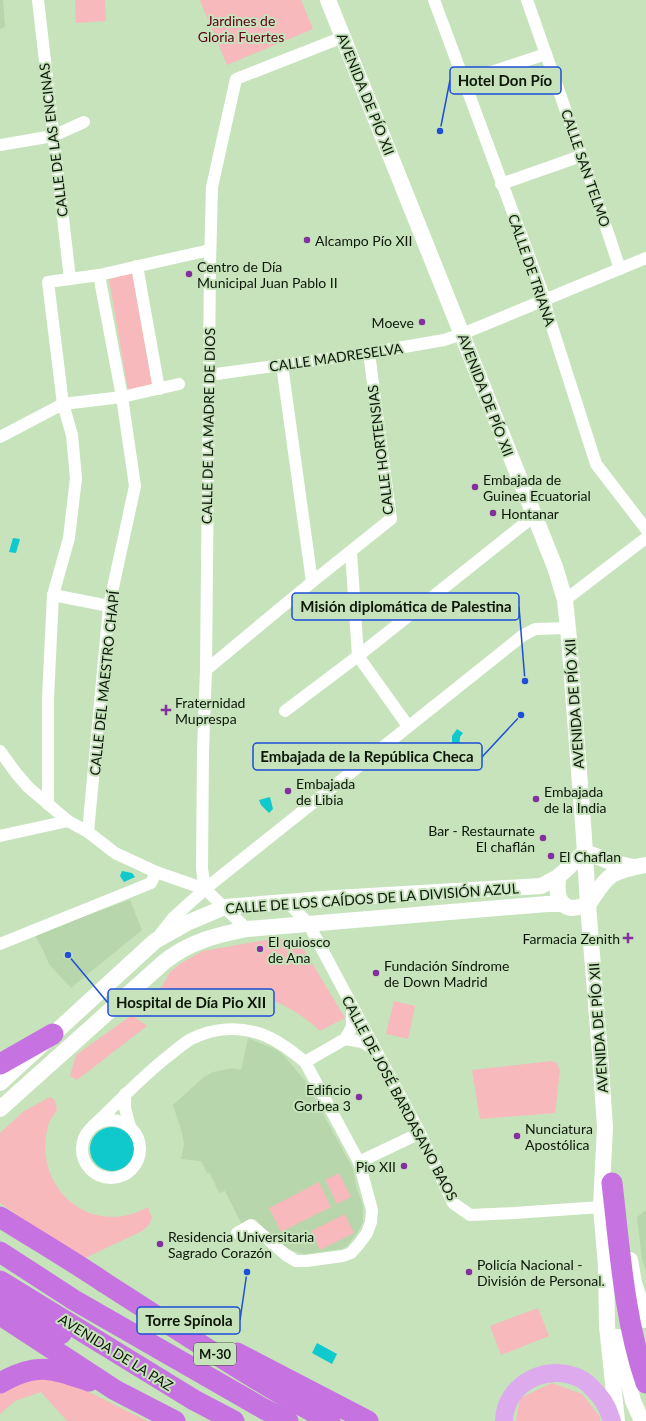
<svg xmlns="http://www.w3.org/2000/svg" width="646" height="1421" font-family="Lato,sans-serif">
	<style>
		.built { fill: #b7d6ab }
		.green { fill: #f7b9bb }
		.water { fill: #0fc9cd }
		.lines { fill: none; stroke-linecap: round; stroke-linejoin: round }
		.minor { stroke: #fff; stroke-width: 12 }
		.secondary { stroke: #fff; stroke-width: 16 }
		.primary { stroke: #ddaaed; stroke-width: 18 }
		.motorway { stroke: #c672e1; stroke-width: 21 }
		.poi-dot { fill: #832f9d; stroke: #c7e3bc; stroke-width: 1.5 }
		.labels { text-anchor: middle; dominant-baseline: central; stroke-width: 4; stroke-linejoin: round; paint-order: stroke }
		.shield { fill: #c7e3bc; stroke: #46543f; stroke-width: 1 }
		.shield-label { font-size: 13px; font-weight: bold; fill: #0e170a }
		.park-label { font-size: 14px; fill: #5f0016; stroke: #c7e3bc }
		.street-label { font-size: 14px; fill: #0e170a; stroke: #c7e3bc }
		.poi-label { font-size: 14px; fill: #0e170a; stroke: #c7e3bc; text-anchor: start }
		.leader { fill: none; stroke: #1d4ed8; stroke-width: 1.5 }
		.callout-dot { fill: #1d4ed8; stroke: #c7e3bc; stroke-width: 1.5 }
		.callout { fill: #c7e3bc; stroke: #1d4ed8; stroke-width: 1.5 }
		.callout-label { font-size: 15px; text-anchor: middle; font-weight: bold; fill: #0e170a }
	</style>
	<rect width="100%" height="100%" fill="#c7e3bc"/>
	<!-- built -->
	<g class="built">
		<path d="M0,0H3L5,27L0,29Z"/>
		<path d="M130,900L142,930L71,988L49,964L43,950L35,936L74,920Z"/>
		<path d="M248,1038L277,1050L285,1057L306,1082L353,1169L357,1189L363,1206V1222L358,1232L347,1246L342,1249L304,1254L289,1249L274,1239L255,1219L242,1225L225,1191L219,1193L210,1173H207L201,1161L181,1159L184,1144L182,1133L173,1105L204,1077L213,1072L233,1068L241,1070Z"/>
		<path d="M646,1210V1271L642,1259L637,1217Z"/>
	</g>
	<!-- green -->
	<g class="green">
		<path d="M75,0H105L106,21L76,23Z"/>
		<path d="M202,0H301L313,29L227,65L200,1Z"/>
		<path d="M132,273L152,384L128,390L109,279Z"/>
		<path d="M278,938L300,943L345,1018L320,1031C287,1000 243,984 198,997C187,1000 175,1004 167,1011L159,1001L158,993L170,972L181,963L203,951Z"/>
		<path d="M394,1001L415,1006L408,1039L386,1034Z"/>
		<path d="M132,1015L147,1026L77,1080L70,1076L76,1055Z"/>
		<path d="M552,1061L557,1063L560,1071L555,1113L480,1119L472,1070Z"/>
		<path d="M50,1097L55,1100L57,1110C54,1115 49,1120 48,1126C32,1188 91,1239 148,1207L152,1218L149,1225L142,1231L81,1260L0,1203V1133L24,1111Z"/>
		<path d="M339,1173L351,1197L337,1204L325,1180Z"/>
		<path d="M319,1182L331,1207L281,1232L269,1208Z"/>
		<path d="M345,1214L354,1233L320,1250L311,1231Z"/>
		<path d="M538,1308L549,1336L501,1355L490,1326Z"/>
		<path d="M45,1378L77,1386L147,1421H67L41,1392L15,1401L0,1414V1394L19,1383Z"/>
		<path d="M552,1383L582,1394L600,1417V1421H516L520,1398Z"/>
	</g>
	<!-- water -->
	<g class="water">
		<path d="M13,538L20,539L16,553L9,552Z"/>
		<path d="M457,729L463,733L460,737L459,753L452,752V736Z"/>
		<path d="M270,797L273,809L269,813L261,805L259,800Z"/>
		<path d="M122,871L132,873L135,877L124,882L120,876Z"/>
		<circle cx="112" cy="1149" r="22"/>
		<path d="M317,1343L337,1354L332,1364L312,1353Z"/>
	</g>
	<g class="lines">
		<!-- minor -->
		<g class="minor">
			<path d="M38,0L70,279"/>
			<path d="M434,0L545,299L547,311L596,464L646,529"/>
			<path d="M527,0L595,194L620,269"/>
			<path d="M464,81L546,54"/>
			<path d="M0,145L53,136L84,122"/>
			<path d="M501,184L581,156"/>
			<path d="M137,266L159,389"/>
			<path d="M282,365L312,582"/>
			<path d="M209,375L369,353L444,340L462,334L646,258"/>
			<path d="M0,437L63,404L122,397L179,384"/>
			<path d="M351,552L358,656"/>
			<path d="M53,595L109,606"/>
			<path d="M565,600L646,538"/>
			<path d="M358,656L408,726"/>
			<path d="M206,670L312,582L391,519L369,353"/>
			<path d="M285,711L358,656L534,516"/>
			<path d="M0,751L16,773L28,787L68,821L88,832L115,853L156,872L205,889L247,929"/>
			<path d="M48,804V698L53,595L69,538L76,478L72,435L63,404L48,282L99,275L210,250"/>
			<path d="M88,832L109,606L135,486L122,397L99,275"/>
			<path d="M0,836L68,821"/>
			<path d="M205,889L202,869L203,751L206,670L210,265L212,187L236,79L343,37"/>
			<path d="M288,903L308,923L420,1133L453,1203L470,1215L514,1213L601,1207"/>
			<path d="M158,937L173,918L205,889L522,636L535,629L568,628"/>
			<path d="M0,944L151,883L156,872"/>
			<path d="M345,1039L362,1042L375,1050"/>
			<path d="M305,1062L345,1039L352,1027V1008"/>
			<path d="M125,1094V1108L130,1127"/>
			<circle cx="111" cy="1149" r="29"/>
			<path d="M93,1126C119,1102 143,1075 171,1054C177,1049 184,1043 191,1039C213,1028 238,1026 261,1034C278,1040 292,1051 305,1062L359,1162L372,1210L371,1222L367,1233L359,1244L351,1253L343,1256L306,1261H296L286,1255L251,1225L237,1233"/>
			<path d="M359,1162L420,1133"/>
		</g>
		<!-- secondary -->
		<g class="secondary">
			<path d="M328,0L555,567L565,600L569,639L584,837L588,905L600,1054L605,1127L601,1207L606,1266L607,1326L617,1421"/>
			<path d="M585,852L611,862L633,867"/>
			<path d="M558,877C557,889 556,906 572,908C577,908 583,906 588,905C595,895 602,882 612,875C622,869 635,867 646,865"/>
			<path d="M0,1083L155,941L187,923L225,907L336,898L541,886L558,877L585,852"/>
			<path d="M0,1109L164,962C189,942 216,935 247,929L547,904H563"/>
			<path d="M630,1260L634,1283L646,1320"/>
			<path d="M618,1337L633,1401L642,1421"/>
		</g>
		<!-- primary -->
		<path class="primary" d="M504,1421C505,1383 548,1362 581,1379C588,1382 603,1399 606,1406C609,1411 610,1416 612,1421"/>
		<!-- motorway -->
		<g class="motorway">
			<path d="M0,1064L53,1034"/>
			<path d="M612,1183C620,1251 624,1318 646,1383"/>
			<path d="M0,1217C35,1239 71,1260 105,1283C179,1330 252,1380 330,1421"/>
			<path d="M0,1252L74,1300L264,1409L288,1421"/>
			<path d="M0,1281L194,1400L234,1421"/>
			<path d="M0,1300L61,1334"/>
			<path d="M2,1316L115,1390L175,1421"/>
			<path d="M237,1353L368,1421"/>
			<path d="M0,1383C37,1362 51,1368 89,1381"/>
		</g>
	</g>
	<!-- markers -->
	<g class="poi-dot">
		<circle cx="307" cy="240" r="4"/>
		<circle cx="189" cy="274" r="4"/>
		<circle cx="422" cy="322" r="4"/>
		<circle cx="475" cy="487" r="4"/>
		<circle cx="493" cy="513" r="4"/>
		<path d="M164 704h4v4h4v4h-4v4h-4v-4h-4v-4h4z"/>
		<circle cx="288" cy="791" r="4"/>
		<circle cx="536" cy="799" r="4"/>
		<circle cx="543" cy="838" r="4"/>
		<circle cx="551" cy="856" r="4"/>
		<path d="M626 932h4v4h4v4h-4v4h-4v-4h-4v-4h4z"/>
		<circle cx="260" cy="949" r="4"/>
		<circle cx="376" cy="973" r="4"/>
		<circle cx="359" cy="1097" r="4"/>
		<circle cx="517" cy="1136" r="4"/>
		<circle cx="404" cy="1166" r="4"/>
		<circle cx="160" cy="1244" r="4"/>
		<circle cx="469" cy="1272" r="4"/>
	</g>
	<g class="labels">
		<!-- shield labels -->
		<rect class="shield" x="194" y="1343" width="42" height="22" rx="3"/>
		<g class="shield-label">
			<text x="215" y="1354">M-30</text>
		</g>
		<!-- park labels -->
		<g class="park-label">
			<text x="241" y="20">Jardines de<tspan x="241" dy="16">Gloria Fuertes</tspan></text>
		</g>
		<!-- street labels -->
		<g class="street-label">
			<text transform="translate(366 94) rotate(68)">AVENIDA DE PÍO XII</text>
			<text transform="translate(53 140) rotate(-97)">CALLE DE LAS ENCINAS</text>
			<text transform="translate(586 168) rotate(71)">CALLE SAN TELMO</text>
			<text transform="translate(532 270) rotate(71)">CALLE DE TRIANA</text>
			<text transform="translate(336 357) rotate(-8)">CALLE MADRESELVA</text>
			<text transform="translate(486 395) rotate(69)">AVENIDA DE PÍO XII</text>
			<text transform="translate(208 426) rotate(-89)">CALLE DE LA MADRE DE DIOS</text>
			<text transform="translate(380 450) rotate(-97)">CALLE HORTENSIAS</text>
			<text transform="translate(104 683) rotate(-84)">CALLE DEL MAESTRO CHAPÍ</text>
			<text transform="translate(574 704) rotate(-94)">AVENIDA DE PÍO XII</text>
			<text transform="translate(372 898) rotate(-4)">CALLE DE LOS CAÍDOS DE LA DIVISIÓN AZUL</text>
			<text transform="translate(598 1028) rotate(-94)">AVENIDA DE PÍO XII</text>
			<text transform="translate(400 1098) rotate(62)">CALLE DE JOSÉ BARDASANO BAOS</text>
			<text transform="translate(116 1352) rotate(32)">AVENIDA DE LA PAZ</text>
		</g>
		<!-- poi labels -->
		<g class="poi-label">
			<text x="315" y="240">Alcampo Pío XII</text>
			<text x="197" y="266">Centro de Día<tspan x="197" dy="16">Municipal Juan Pablo II</tspan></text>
			<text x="414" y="322" text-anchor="end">Moeve</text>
			<text x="483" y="479">Embajada de<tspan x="483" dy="16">Guinea Ecuatorial</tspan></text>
			<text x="501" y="513">Hontanar</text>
			<text x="175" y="702">Fraternidad<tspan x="175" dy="16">Muprespa</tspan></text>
			<text x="296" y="783">Embajada<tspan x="296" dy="16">de Libia</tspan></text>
			<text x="544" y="791">Embajada<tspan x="544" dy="16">de la India</tspan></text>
			<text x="535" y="830" text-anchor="end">Bar - Restaurnate<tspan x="535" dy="16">El chaflán</tspan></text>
			<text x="559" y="856">El Chaflan</text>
			<text x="620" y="938" text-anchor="end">Farmacia Zenith</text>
			<text x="268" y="941">El quiosco<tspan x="268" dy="16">de Ana</tspan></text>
			<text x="384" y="965">Fundación Síndrome<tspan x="384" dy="16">de Down Madrid</tspan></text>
			<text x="351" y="1089" text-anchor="end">Edificio<tspan x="351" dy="16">Gorbea 3</tspan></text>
			<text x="525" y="1128">Nunciatura<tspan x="525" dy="16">Apostólica</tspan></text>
			<text x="396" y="1166" text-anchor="end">Pio XII</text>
			<text x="168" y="1236">Residencia Universitaria<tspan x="168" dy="16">Sagrado Corazón</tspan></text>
			<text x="477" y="1264">Policía Nacional -<tspan x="477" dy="16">División de Personal.</tspan></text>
		</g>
	</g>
	<!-- callouts -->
	<path class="leader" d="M440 131L450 80M525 681L519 607M521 715L482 757M68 955L108 1003M247 1272L240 1320"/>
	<g class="callout-dot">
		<circle cx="440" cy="131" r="4"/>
		<circle cx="525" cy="681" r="4"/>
		<circle cx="521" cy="715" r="4"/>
		<circle cx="68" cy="955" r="4"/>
		<circle cx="247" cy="1272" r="4"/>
	</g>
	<g class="callout">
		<rect x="450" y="67" width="111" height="27" rx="4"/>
		<rect x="292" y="593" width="227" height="27" rx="4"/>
		<rect x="253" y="743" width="229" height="27" rx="4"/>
		<rect x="108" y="989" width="166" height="27" rx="4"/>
		<rect x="137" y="1307" width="103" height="27" rx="4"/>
	</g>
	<g class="callout-label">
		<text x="505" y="86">Hotel Don Pío</text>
		<text x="406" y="612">Misión diplomática de Palestina</text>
		<text x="367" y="762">Embajada de la República Checa</text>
		<text x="191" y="1008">Hospital de Día Pio XII</text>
		<text x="189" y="1326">Torre Spínola</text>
	</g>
</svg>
